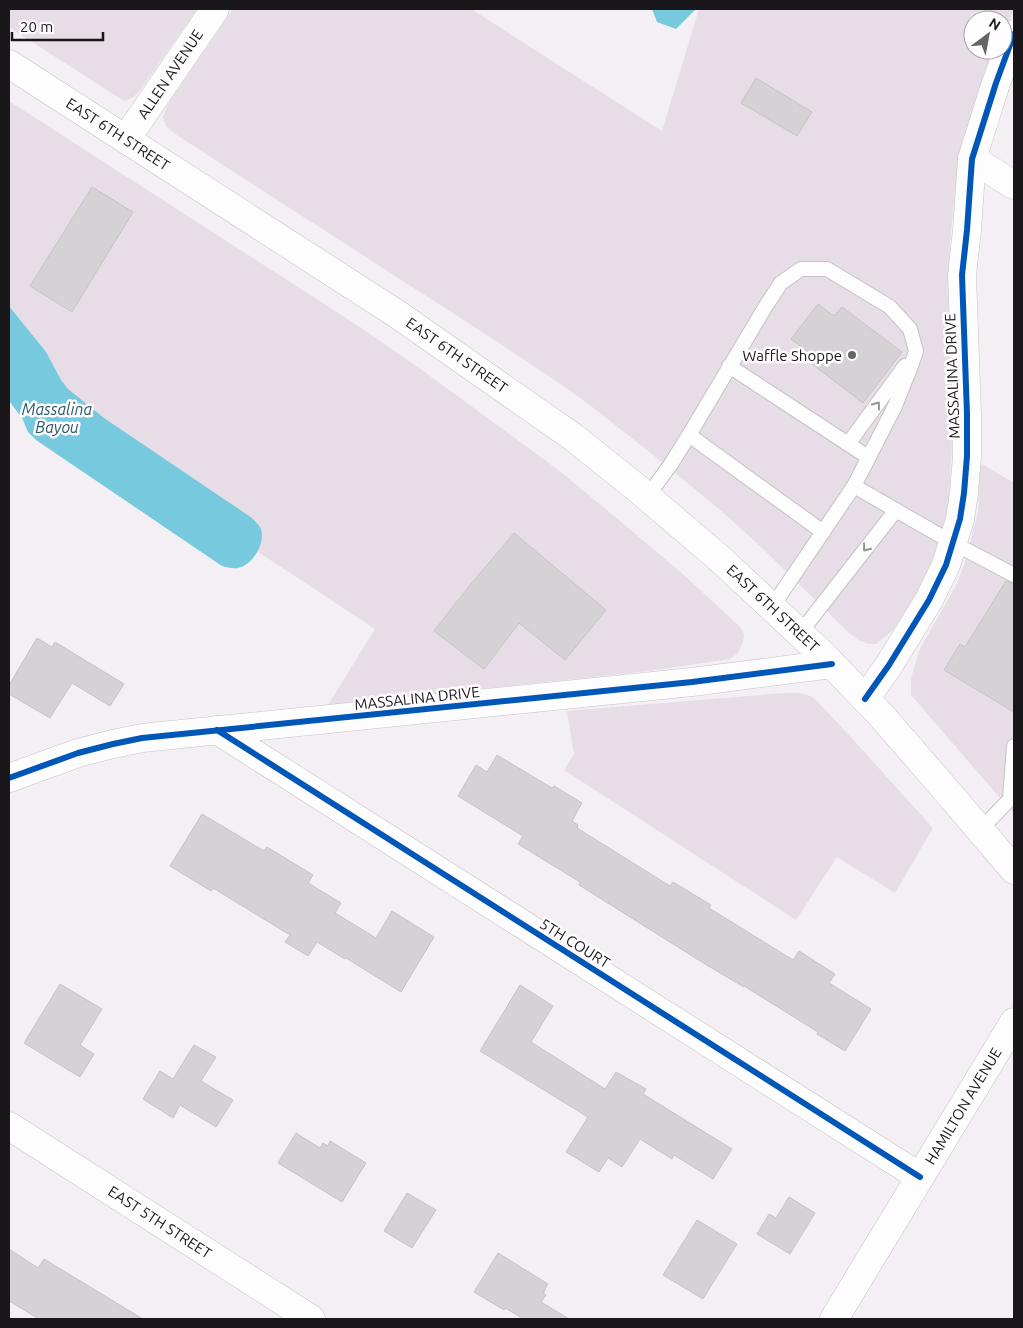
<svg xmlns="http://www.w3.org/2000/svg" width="1023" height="1328" font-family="Ubuntu,sans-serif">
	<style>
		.built { fill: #e6dde6 }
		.water { fill: #77c9de }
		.building { fill: #d5d1d5; stroke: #c6c3c6 }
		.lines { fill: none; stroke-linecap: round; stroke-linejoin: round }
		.lane-casing { stroke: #c6c2c6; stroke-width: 16 }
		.street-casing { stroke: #c6c2c6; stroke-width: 29 }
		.primary-casing { stroke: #c6c2c6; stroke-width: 29 }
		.lane { stroke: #fdfdfd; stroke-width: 14 }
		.street { stroke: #fdfdfd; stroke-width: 28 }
		.primary { stroke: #fdfdfd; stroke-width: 28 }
		.cycleway-casing { stroke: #fffdff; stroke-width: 9 }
		.cycleway { stroke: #0057b8; stroke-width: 6 }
		.oneway { stroke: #969696 }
		.poi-dot { fill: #666366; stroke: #fffdff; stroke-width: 2 }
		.labels { text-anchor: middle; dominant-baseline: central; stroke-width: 5; stroke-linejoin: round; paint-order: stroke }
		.street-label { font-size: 15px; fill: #191719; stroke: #fffdff }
		.poi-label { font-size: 15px; fill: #191719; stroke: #fffdff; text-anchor: end }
		.water-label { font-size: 16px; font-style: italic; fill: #295a66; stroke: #fffdff }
	</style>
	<rect width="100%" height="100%" fill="#f4eff4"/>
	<!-- built -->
	<g class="built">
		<path d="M9,9H197L139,92L132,98L124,101L9,27Z"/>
		<path d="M233,9H471L662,131L699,9H1014L1003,35V20H973V50H996L962,155L955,191L950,242L948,289L952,440L949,502L947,517L941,536L925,577L917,593L893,630L876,644H868L858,640L848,632L759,545L727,516L667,466L595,409L565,387L496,341L175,134L166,126L163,117L167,106Z"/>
		<path d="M9,101L360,327L426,373L557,469L613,515L685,576L738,625L743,631L744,637L743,642L738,653L730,659L649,671L328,705L375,629L17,393L45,352L9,306Z"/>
		<path d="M980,463L1014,483V814L911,695V680L914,667L921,647L957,584L965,562L978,512Z"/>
		<path d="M784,693H797L803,694L810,696L816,700L848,734L933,828L895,893L837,857L796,920L564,770L574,754L567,711Z"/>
	</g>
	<!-- water -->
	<g class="water">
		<path d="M652,9H696L676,29L657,22Z"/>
		<path d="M9,306L46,352L61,380L68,389L104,418L252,518C254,520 258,524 260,527C267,542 253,565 238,568C233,569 227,567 222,566L36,440L28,432L22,418L9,401Z"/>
	</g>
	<!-- building -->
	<g class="building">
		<path d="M756,78L812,112L797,136L741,103Z"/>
		<path d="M92,187L133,212L72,312L30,286Z"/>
		<path d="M818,304L834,316L842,307L902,352L863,403L803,357L807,351L791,339Z"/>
		<path d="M514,533L606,610L565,660L519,623L484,669L434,631L466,590Z"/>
		<path d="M1006,581L1014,584V712L944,670L960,644L965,647Z"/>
		<path d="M37,638L52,647L55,642L124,684L110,706L72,683L50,718L9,694V685Z"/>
		<path d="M497,755L552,788L554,786L582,803L572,821L578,825L577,828L670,886L673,882L711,905L709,908L793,960L799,951L835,974L829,983L871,1009L845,1051L817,1034L818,1032L744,986V987L705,964L579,885L580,882L518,844L523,836L458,796L476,765L487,772Z"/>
		<path d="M202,814L264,851L267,847L313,875L308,883L341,903L335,913L376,938L392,911L434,937L401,992L346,958L345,959L317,942L308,956L285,942L290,935L213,888L211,891L170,866Z"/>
		<path d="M60,984L102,1009L80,1045L94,1054L80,1077L24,1043Z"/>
		<path d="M520,985L553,1006L531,1042L605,1089L616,1072L646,1089L643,1094L732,1149L713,1179L674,1155L672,1159L640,1139L622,1167L608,1158L599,1172L566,1152L588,1117L480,1051Z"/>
		<path d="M194,1045L216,1057L201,1081L233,1100L216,1127L180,1105L173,1118L143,1099L160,1071L173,1079Z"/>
		<path d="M296,1133L320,1148L323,1143L328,1146L330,1141L366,1163L342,1202L278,1163Z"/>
		<path d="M407,1193L436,1210L412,1248L384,1231Z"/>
		<path d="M789,1197L815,1213L790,1254L757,1234L769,1214L776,1218Z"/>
		<path d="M697,1220L737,1244L703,1299L663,1275Z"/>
		<path d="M9,1249L38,1268L44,1259L143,1319H39L9,1301Z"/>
		<path d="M498,1253L548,1284L543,1293L546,1295L541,1302L569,1319H524L505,1308L504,1310L474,1292Z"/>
	</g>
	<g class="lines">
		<defs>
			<g id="lane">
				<path d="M729,366L868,457"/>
				<path d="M689,435L823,532"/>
				<path d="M848,444L905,366"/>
				<path d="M854,486L953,543L1014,575"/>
				<path d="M647,497L671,464L689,435L767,304L781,283L801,269H827L890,307L910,329L916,351L911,366L895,406L854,486L772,607"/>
				<path d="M800,633L896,510"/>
				<path d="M980,830L1010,799L1014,746"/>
			</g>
			<g id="street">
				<path d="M126,139L215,9"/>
				<path d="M972,159L1014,185"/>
				<path d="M865,699L889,665L929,600L946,565L960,519L964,493L967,456V414L962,275L967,230L972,159L996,83L1014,34"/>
				<path d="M217,730L920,1177"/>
				<path d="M9,778L78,753L113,744L142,738L692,682L832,664"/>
				<path d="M9,1126L311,1319"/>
				<path d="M834,1319L1014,1022"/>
			</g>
			<path id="primary" d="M9,64L397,314L573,437L638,489L719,558L822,654L880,714L945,789L1014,870"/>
		</defs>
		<!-- lane casing -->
		<use href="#lane" class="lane-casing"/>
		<!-- street casing -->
		<use href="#street" class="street-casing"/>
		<!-- primary casing -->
		<use href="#primary" class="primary-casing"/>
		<!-- lane -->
		<use href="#lane" class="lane"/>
		<!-- street -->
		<use href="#street" class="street"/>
		<!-- primary -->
		<use href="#primary" class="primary"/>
		<defs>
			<g id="cycleway">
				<path d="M865,699L889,665L929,600L946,565L960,519L964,493L967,456V414L962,275L967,230L972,159L996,83L1014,34"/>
				<path d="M217,730L920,1177"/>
				<path d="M9,778L78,753L113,744L142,738L692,682L832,664"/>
			</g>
		</defs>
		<!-- cycleway casing -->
		<use href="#cycleway" class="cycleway-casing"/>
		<!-- cycleway -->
		<use href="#cycleway" class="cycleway"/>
	</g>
	<!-- one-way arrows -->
	<defs><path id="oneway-chevron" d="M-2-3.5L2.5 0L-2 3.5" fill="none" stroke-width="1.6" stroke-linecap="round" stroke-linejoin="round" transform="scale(1.25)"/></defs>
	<g class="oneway">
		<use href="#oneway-chevron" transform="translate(877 405) rotate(-54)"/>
		<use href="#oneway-chevron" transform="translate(866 548) rotate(128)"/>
	</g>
	<!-- markers -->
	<circle class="poi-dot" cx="852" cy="355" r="5"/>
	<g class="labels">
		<!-- street labels -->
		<g class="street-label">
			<text transform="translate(170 74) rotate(-56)">ALLEN AVENUE</text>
			<text transform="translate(118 134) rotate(33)">EAST 6TH STREET</text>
			<text transform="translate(457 355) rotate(35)">EAST 6TH STREET</text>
			<text transform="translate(952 376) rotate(-92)">MASSALINA DRIVE</text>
			<text transform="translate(773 608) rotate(43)">EAST 6TH STREET</text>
			<text transform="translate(417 698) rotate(-6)">MASSALINA DRIVE</text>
			<text transform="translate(575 943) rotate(32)">5TH COURT</text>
			<text transform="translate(963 1106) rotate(-59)">HAMILTON AVENUE</text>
			<text transform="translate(160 1222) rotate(33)">EAST 5TH STREET</text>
		</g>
		<!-- poi labels -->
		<g class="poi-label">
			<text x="842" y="355">Waffle Shoppe</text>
		</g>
		<!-- water labels -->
		<g class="water-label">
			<text x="57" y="409">Massalina<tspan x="57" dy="18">Bayou</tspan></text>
		</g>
	</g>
	<!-- border -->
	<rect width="1023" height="1328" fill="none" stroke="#191719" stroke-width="20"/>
	<!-- north arrow -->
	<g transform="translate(988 35) rotate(32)"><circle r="24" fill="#fffdff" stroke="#a3a1a3"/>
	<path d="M0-4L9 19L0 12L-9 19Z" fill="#666366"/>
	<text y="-8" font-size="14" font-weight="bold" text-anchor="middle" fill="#191719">N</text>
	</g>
	<!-- scale -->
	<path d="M12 32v8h91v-8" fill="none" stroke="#191719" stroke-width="2.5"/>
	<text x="20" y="32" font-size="15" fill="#191719" stroke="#fffdff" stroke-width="4" paint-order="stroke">20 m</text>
</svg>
